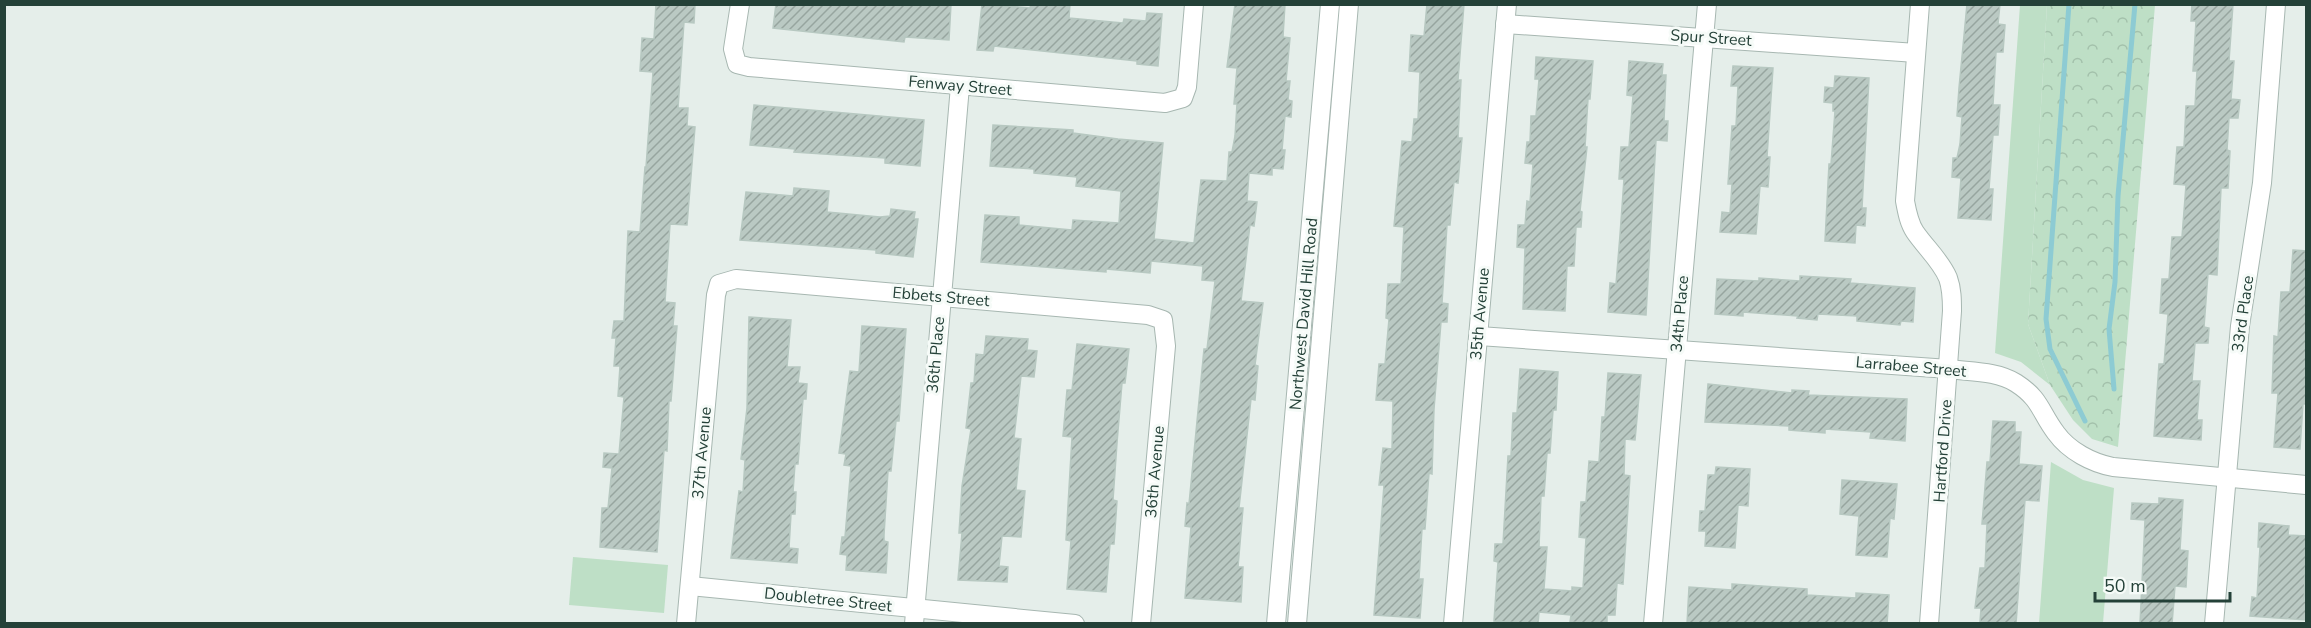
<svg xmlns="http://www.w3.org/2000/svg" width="2311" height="628" font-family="'Nunito Sans',sans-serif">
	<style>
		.green { fill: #bedfc6 }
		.forest { fill: url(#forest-crowns) }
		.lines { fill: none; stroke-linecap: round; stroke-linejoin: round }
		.stream { stroke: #8dcbd3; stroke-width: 5 }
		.building { fill: url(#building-hatch); stroke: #b7c8c1; stroke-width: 1.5 }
		.minor-casing { stroke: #a7b7b1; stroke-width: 20 }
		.tertiary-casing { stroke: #a7b7b1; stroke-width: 20 }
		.minor { stroke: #fff; stroke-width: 18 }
		.tertiary { stroke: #fff; stroke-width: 18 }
		.labels { text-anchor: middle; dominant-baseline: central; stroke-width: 6; stroke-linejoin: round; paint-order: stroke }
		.street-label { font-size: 16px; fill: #244138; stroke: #f6fbf8 }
	</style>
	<defs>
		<pattern id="forest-crowns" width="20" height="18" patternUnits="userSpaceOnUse" patternTransform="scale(1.5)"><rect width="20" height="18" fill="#bedfc6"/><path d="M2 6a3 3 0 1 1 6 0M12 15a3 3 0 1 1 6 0" fill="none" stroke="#a3c1ab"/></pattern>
		<pattern id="building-hatch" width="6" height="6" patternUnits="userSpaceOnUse" patternTransform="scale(1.5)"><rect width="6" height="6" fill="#bac9c3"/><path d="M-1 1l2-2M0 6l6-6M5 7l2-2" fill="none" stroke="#97a59f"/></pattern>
	</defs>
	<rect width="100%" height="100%" fill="#e5eeea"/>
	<!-- green -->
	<g class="green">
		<path d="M2020,5H2047L2028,324L2050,385L2021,362L1995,353Z"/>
		<path d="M2051,462L2083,480L2114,488L2103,623H2039Z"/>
		<path d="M573,557L668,565L664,613L569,605Z"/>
	</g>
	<!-- forest -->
	<path class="forest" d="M2047,5H2155L2118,447L2092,439L2073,420L2050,385L2028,324Z"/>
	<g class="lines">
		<!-- stream -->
		<g class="stream">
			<path d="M2069,4L2046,319L2050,349L2085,421"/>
			<path d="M2114,389L2109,329L2115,282L2118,196L2135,4"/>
		</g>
	</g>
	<!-- building -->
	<g class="building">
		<path d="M656,4H695L694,23L684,22L678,108H688L687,126L695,127L687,225L670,224L665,302L675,303L673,326H677L671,401H669L667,451L664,450L657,552L600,547L602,508H608L612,468L603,467L604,453L619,454L624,397L618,396L620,366H614L616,338H612L614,321H624L628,231L640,232L645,167H646L653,72L640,71L642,38L654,39Z"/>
		<path d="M776,4H951L949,40L905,37L904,42L773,28Z"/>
		<path d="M982,4L1030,8L1031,4H1070L1069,18L1123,23L1124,19L1146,21L1147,13L1162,14L1158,66L1137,64V61L994,46L993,51L977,50Z"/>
		<path d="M1235,4H1285L1283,37L1290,38L1286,81H1290L1288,100L1292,101L1291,117L1285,116L1282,150H1285L1283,169L1272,168V175L1249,173L1247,201L1257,202L1254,226L1250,225L1241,301L1263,303L1255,365L1258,366L1255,400L1251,399L1239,508H1243L1238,567H1243L1241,602L1185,598L1191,527L1185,526L1187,503L1189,504L1204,349H1207L1215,281L1202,280L1203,266L1151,261L1150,273L1106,269V272L981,262L985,215L1019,217V225L1072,230L1073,220L1119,223L1121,191L1076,186L1077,177L1034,173V169L990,166L993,125L1073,130V133L1118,139L1163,143L1154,239L1194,243L1201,180L1227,181L1229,152H1232L1235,136L1237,104H1234L1237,68L1227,67Z"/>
		<path d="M1427,4H1464L1458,80H1461L1458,138H1462L1458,183L1454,182L1450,225H1447L1442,303L1448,304L1447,322H1441L1434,409L1432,474L1429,473L1425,529H1422L1419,579H1423L1420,618L1374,615L1384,485H1379L1383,448L1392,449L1393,401L1376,400L1379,364H1385L1389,319L1386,318L1388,284H1401L1404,227L1394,226L1402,141L1412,142L1414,119H1418L1420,72L1409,71L1411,35L1424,36Z"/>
		<path d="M1967,4H2000L1998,24L2005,25L2003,52H1996L1993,105H2000L1998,135H1993L1989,189H1993L1991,220L1958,218L1961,178L1952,177L1953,158H1957L1960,144L1962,117L1957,116L1959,88Z"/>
		<path d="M2192,4H2233L2229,61H2234L2231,99L2240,100L2238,118H2229L2227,150L2230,151L2228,188H2221L2217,275L2208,274L2204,327L2209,328L2208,343H2195L2192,381H2200L2197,420H2202L2201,440L2154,436L2159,364H2164L2168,314L2160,313L2162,279H2169L2172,237H2182L2186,185L2174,184L2177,147H2184L2186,106H2195L2197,71H2193L2196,21H2191Z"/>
		<path d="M1536,57L1593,61L1590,99H1588L1585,147H1587L1580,211L1582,212L1581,227H1576L1574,266H1567L1565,311L1523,309L1525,248L1517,247L1518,225H1525L1527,201L1530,202L1533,164L1525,163L1527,142H1530L1531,116H1536L1539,79H1535Z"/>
		<path d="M1629,61L1663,64L1662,75H1666L1664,121H1668L1667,141L1656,140L1646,315L1608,312L1610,283L1616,284L1620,235L1624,179H1619L1621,147H1629L1633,96L1627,95Z"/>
		<path d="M1733,66L1773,68L1767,157H1770L1768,187L1760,186L1756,234L1720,232L1722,212L1730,213L1732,184H1728L1732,126H1736L1738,86H1731Z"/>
		<path d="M1835,76L1869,78L1862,208H1866L1865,226L1856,225L1855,243L1825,241L1829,164H1831L1835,111H1833V103L1824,102L1825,87L1834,88Z"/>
		<path d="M754,105L924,120L920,166L885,163V158L794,152L795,149L750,145Z"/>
		<path d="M794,188L829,191L827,212L880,217L890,216L891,209L915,212L914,219H918L913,257L876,253V250L740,240L746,192L793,196Z"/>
		<path d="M2293,250L2307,251V404H2303L2300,449L2274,447L2278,393H2272L2274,336L2278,337L2281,292H2290Z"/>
		<path d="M1800,276L1851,279L1850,283L1915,288L1913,322L1901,321L1900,325L1879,323L1857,321V316L1818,314L1817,320L1797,318L1798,316L1743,312V316L1715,314L1717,279L1759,281V278L1800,281Z"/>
		<path d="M749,317L791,320L787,367H800L798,383L807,384L806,399H803L798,464H795L793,492H796L795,514H791L789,548L798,549L797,563L731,558L739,491L743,492L745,460L741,459L747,408Z"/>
		<path d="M862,326L906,329L899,421H896L891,471H888L884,535V541L888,542L886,573L846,570L847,555L840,554L842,537H845L851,466L844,465L846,454L839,453L850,371L859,372Z"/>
		<path d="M986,336L1028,339L1027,350L1037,351L1034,377L1021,376L1014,438L1021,439L1016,490L1025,491L1021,537L1002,536L999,566L1008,567L1007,582L958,580L962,533H959L962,486L971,429L966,428L971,383H974L976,354L984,355Z"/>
		<path d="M1077,344L1129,349L1125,383H1122L1117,443L1113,500L1117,501L1114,544H1110L1106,592L1067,589L1071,541L1066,540L1072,437L1063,436L1067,390H1072Z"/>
		<path d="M1520,369L1558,372L1556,410H1553L1550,453H1547L1544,496H1541L1539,547H1547L1544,589L1572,591V587L1583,588L1586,538L1579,537L1581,502H1586L1589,461L1599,462L1602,417H1605L1608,373L1641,375L1635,440L1625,439L1624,475L1630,476L1623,584L1617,583L1615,615H1607V624L1570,622L1571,615L1539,612L1538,624L1494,621L1498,562L1494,561L1495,544H1503L1508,456H1511L1513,413H1517Z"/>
		<path d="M1708,384L1792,393V390L1809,391L1808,395L1907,399L1905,441L1870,438L1871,432L1825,429V433L1789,430V426L1705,422Z"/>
		<path d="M1993,421L2015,422V432H2021L2019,464L2042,466L2039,501L2025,500L2016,624L1980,622L1981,608H1975L1980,568H1985L1987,524H1982L1987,462H1990Z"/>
		<path d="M1716,467L1750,469L1748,506L1738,505L1735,548L1705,546L1706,531H1699L1700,511H1705L1708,475H1715Z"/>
		<path d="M1842,480L1897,484L1894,519L1890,518L1887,557L1856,555L1859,516L1840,514Z"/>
		<path d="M2159,498L2183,500L2180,550L2188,551L2186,587L2175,586L2172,624H2140L2145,520L2131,519L2132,503L2159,504Z"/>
		<path d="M2259,523L2289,526L2288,535L2307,536L2304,601H2307V620L2250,616L2252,597L2257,598L2260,547H2258Z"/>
		<path d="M1732,584L1807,589V595L1856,598V593L1889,595L1887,624H1687L1689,587L1732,590Z"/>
	</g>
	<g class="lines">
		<defs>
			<g id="minor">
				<path d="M740,4L733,49L737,64L749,67L1165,103L1183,98L1187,87L1194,4"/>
				<path d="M1920,4L1905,201C1907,212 1909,223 1915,232C1926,248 1941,261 1948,278C1952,289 1952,300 1952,311L1929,624"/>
				<path d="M1505,24L1916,53"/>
				<path d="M1479,336L1949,369C1971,372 1997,371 2016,383C2041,399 2040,412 2056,433C2069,451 2092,463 2113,467L2306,485"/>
				<path d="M690,586L1075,624"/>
				<path d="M686,624L716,295L719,284L736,279L1148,315L1163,320L1166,346L1141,624"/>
				<path d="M914,624L960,86"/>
				<path d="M1453,624L1507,4"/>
				<path d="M1653,624L1707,4"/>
				<path d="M2214,624L2240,326L2262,183L2276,4"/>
			</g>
			<g id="tertiary">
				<path d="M1276,624L1330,4"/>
				<path d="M1297,624L1349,4"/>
			</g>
		</defs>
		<!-- minor casing -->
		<use href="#minor" class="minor-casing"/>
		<!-- tertiary casing -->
		<use href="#tertiary" class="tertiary-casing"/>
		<!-- minor -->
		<use href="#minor" class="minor"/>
		<!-- tertiary -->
		<use href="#tertiary" class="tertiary"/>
	</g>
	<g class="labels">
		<!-- street labels -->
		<g class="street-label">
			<text transform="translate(1711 38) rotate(4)">Spur Street</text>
			<text transform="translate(960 86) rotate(5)">Fenway Street</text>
			<text transform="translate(941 297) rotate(5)">Ebbets Street</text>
			<text transform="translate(1304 314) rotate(-85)">Northwest David Hill Road</text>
			<text transform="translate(1480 314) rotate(-85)">35th Avenue</text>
			<text transform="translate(1680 314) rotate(-85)">34th Place</text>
			<text transform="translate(2243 314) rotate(-82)">33rd Place</text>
			<text transform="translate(936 355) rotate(-85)">36th Place</text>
			<text transform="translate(1911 367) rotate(5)">Larrabee Street</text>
			<text transform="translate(1943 451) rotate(-86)">Hartford Drive</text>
			<text transform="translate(702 453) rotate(-85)">37th Avenue</text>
			<text transform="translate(1155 472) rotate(-85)">36th Avenue</text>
			<text transform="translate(828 600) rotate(6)">Doubletree Street</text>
		</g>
	</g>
	<!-- border -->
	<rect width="2311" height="628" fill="none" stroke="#244138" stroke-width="12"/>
	<!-- scale -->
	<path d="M2095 592v9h135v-9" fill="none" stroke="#244138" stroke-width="3"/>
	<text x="2104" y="592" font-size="18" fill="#244138" stroke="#f6fbf8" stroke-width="4.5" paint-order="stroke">50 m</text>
</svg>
